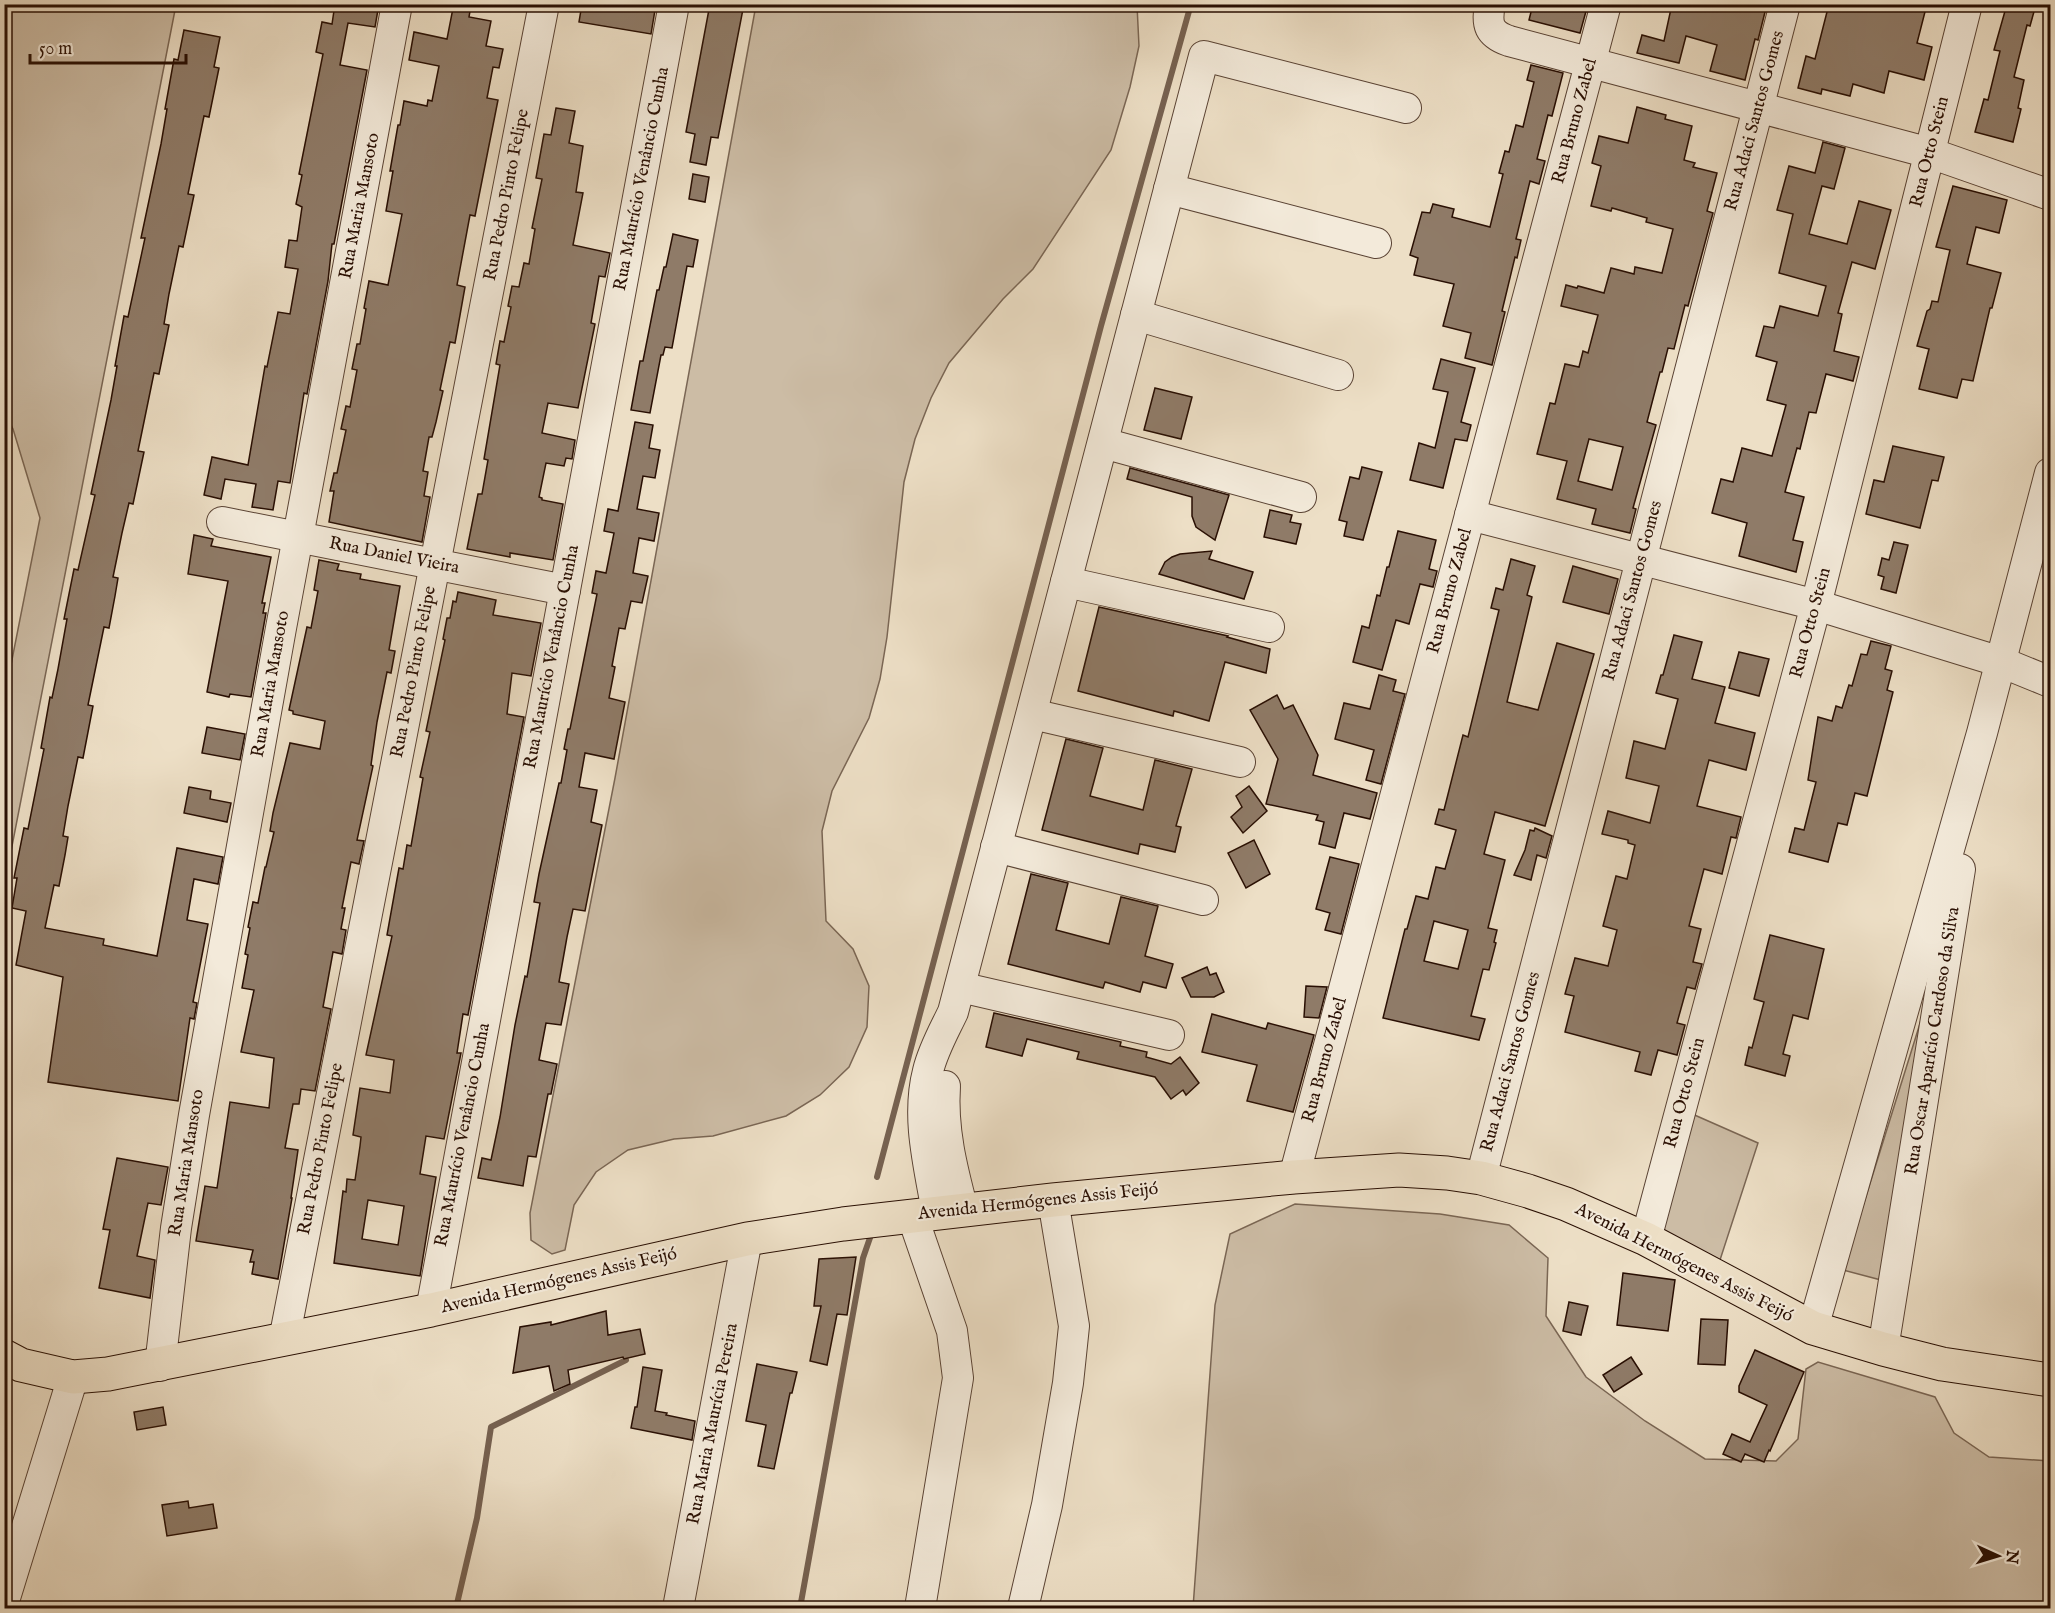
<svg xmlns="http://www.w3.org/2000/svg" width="2055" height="1613" font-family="'IM FELL English',serif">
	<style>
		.green { fill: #ccbca5; stroke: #7a6654; stroke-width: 1.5 }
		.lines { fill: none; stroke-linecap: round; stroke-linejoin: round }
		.stream { stroke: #766150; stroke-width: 6 }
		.building { fill: #8f7b68; stroke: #290f03; stroke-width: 1.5; fill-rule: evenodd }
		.minor-casing { stroke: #5a4334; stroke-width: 32 }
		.major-casing { stroke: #290f03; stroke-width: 35 }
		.minor { stroke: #f3eada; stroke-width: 30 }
		.major { stroke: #eddfc6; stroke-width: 33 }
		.labels { text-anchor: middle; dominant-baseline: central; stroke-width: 4.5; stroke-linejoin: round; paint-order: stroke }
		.street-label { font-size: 18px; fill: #290f03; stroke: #f3eada }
	</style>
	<rect width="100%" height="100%" fill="#eddfc6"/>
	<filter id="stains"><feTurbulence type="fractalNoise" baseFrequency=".00333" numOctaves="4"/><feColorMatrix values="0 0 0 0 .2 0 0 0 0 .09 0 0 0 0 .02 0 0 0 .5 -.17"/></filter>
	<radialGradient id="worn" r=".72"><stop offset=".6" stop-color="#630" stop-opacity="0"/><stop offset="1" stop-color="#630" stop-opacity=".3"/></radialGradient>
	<!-- green -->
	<g class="green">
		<path d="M5,4L176,5L5,882V695L40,518L13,429L5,413Z"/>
		<path d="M756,5H1137L1139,46L1130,87L1111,150L1033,269L1003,299L949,363L931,398L915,439L904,482L887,637L880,679L869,718L832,791L822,831L826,921L853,949L869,986L867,1027L849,1067L820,1095L786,1116L713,1136L674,1139L628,1150L596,1172L574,1205L565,1250L552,1254L531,1240L530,1213L615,778Z"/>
		<path d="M1927,1001L1881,1280L1843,1270Z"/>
		<path d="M1690,1113L1758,1143L1720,1260L1657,1228Z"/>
		<path d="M1295,1204L1440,1214L1509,1225L1548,1258L1546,1316L1586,1377L1645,1421L1705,1459L1776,1461L1798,1439L1806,1369L1818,1362L1935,1397L1954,1433L1989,1457L2050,1461V1608H1193L1215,1305L1230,1234Z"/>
	</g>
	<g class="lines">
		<!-- stream -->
		<g class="stream">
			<path d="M877,1177L1101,326L1191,4"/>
			<path d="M456,1608L477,1518L491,1427L626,1360"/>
			<path d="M800,1608L863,1258L872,1232"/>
		</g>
	</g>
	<!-- building -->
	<g class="building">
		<path d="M335,4H379L375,27L348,23L340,65L367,70L334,244H332L328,281L307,394L304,393L290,483L278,481L273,510L252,507L256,484L225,479L221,499L204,495L212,457L248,465L265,366L267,367L278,312L290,314L298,269L285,267L289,240L297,241L302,207L296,204L302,175L299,174L323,54L316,52L322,22L332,24Z"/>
		<path d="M582,4H656L651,34L579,22Z"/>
		<path d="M710,4H744L718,138L711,137L706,165L690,162L695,134L686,132Z"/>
		<path d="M1533,4H1588L1580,33L1529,20Z"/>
		<path d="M1672,4H1767L1758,40L1755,39L1745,80L1710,71L1717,45L1686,36L1679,63L1637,53L1642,35L1664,41Z"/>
		<path d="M1829,4H1927L1917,43L1932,47L1924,80L1889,71L1884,93L1853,84L1850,96L1822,89L1821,94L1798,88L1806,56L1815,59Z"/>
		<path d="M2007,4H2020L2035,8L2030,26L2027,25L2014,77L2024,80L2018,108L2021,109L2013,142L1975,132L1984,99L1988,100L2000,51L1994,50Z"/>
		<path d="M453,8L470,11L469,17L491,21L486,46L503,49L499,68L493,67L487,98L498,100L475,216L470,215L457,285L465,287L457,332L455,343L450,342L440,390L443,391L436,422L432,437H429L423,471L428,472L424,496L430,497L422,542L329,522L334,491H330L334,473H337L346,430L341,429L346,406L350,407L357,370L352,369L357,344H360L366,309L364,308L369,281L388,285L402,214L386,211L393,171H390L398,125H400L404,101L427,106L428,100L432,101L439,66L409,60L414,32L447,39Z"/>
		<path d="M184,30L220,37L214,67L219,68L209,117L204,116L188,194L194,195L183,247L179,246L169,294L164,324L169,325L159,374L154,373L138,451L144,452L133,504L129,503L122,533L113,577L118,578L115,596L109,628L104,627L88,705L93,706L83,758L78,757L68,806L63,836L68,837L65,855L59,886L54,885L45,928L104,939L103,945L157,956L177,848L223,857L218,884L194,879L187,920L208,924L193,1002L197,1003L194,1019L190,1018L178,1101L48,1082L63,977L16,965L26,911L12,908L17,878H14L24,828L28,829L44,749L41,748L50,697L52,698L58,669L67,619H64L74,569L78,570L95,495L91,494L111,400L117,366H115L124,316L128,317L145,238H141L161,144L167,109H165L174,59L178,60Z"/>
		<path d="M1531,65L1563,73L1552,116L1548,115L1537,159L1545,161L1539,184L1530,181L1516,239L1521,240L1517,258L1515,257L1502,311L1505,312L1492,365L1465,358L1471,333L1443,326L1454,284L1414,275L1418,258L1410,255L1422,212L1430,213L1433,204L1454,209L1452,217L1490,227L1503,174L1499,173L1505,151L1509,152L1516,125L1523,127L1534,82L1527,80Z"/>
		<path d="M1637,107L1666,115L1665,119L1692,126L1684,160L1695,163L1693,167L1717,173L1707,211L1713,213L1688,306L1685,305L1674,349L1668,348L1662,372H1660L1647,422L1656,425L1633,508L1636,509L1630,533L1592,524L1596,509L1557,499L1567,461L1537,454L1550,403L1555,404L1565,364L1579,367L1583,351L1588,353L1598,315L1561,306L1566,285L1577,288L1578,286L1604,293L1611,268L1634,274L1635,267L1662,273L1673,229L1646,222L1647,218L1612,208L1611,211L1591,206L1601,166L1592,163L1599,136L1628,143ZM1589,439L1623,447L1612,490L1578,481Z"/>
		<path d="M556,108L575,111L569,143L583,146L576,192L583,193L573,245L610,253L605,277L599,276L591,323L595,324L578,408L548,403L542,433L575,440L572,459L566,458L564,466L546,463L539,497L542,498V500L563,504L553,560L510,553V557L467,549L478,494H482L488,460L484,459L500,365L496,364L500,341L504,342L511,307L508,306L512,286L519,287L524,263L529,264L535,229L532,228L542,179L536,178L544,134L551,135Z"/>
		<path d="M1823,142L1845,148L1834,189L1822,186L1809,234L1847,244L1859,201L1891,210L1875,269L1852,262L1838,313L1842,314L1834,351L1859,357L1853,381L1826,374L1816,413L1809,412L1800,449L1797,448L1785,492L1804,497L1793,540L1803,542L1796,572L1739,556L1747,523L1712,513L1721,479L1733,482L1742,448L1772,456L1786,405L1767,400L1777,362L1756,356L1764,326L1774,328L1780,306L1818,316L1826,286L1779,273L1793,214L1777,210L1789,166L1815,173Z"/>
		<path d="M693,174L709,177L705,202L689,199Z"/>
		<path d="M1953,186L2007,200L1999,233L1976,227L1967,264L2001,273L1992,308H1990L1973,381L1962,379L1957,398L1919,389L1929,349L1917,346L1927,311L1930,309L1932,301L1938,302L1950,250L1936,247Z"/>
		<path d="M673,234L698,240L693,267L687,266L672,348L665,347L663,355H661L650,413L631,410L640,361H643L657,290H659L664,267H666Z"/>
		<path d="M1441,359L1475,368L1461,422L1471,425L1467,441L1455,439L1443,488L1410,480L1419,443L1435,448L1448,392L1433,389Z"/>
		<path d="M1155,388L1192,397L1181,439L1144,430Z"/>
		<path d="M635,422L653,425L649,448L660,450L655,478L643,476L637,509L659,513L654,541L639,538L633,573L648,576L642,603L631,601L625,629L619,628L612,666L615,667L609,698L625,702L614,759L585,753L579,787L597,790L591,822L602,825L585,911L573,909L567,937L559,982L569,984L561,1025L546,1023L539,1060L557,1064L551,1094H548L536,1157L528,1156L523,1186L478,1178L482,1158L491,1160L500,1117L515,1025L525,976L527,977L540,903L534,902L539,874L559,783H561L567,750L564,749L568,729H570L597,594L592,593L596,571L606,573L614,533L604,531L608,509L618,511Z"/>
		<path d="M1893,446L1944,457L1938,481L1932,480L1920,528L1866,514L1874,480L1884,482Z"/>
		<path d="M1362,467L1382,472L1363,540L1344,536L1347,522L1339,520L1350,477L1359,479Z"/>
		<path d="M1130,468L1229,495L1215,540L1196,527L1192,516V497L1127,479Z"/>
		<path d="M1270,510L1292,515L1290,522L1301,524L1296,544L1264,537Z"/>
		<path d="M1398,531L1436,540L1429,569L1437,571L1433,587L1420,584L1409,624L1396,620L1382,670L1353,662L1362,626L1369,628L1377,595L1380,596L1387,567H1389Z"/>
		<path d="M194,535L213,539L211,546L271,557L262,603H265L263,613H266L251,697L230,694L229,697L207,692L228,581L188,574Z"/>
		<path d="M1894,542L1908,545L1896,593L1881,589L1884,577L1878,575L1882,558L1889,560Z"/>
		<path d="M1212,551L1209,559L1253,572L1244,599L1159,574L1165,562L1172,557L1180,554Z"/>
		<path d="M1511,559L1535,566L1527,595L1532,597L1507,702L1538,710L1557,643L1594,654L1545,826L1495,812L1484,854L1505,860L1488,928L1497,930L1494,942L1496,943L1489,970L1483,969L1471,1016L1485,1019L1479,1040L1383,1018L1405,929H1407L1416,896L1428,899L1436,867L1445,869L1456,830L1435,824L1439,809L1444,810L1463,735L1468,737L1499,610L1491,608L1496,588L1503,590ZM1434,921L1468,930L1458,969L1424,961Z"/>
		<path d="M319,560L339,564L337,570L361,574L360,579L400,586L389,650L395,651L391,673L387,672L377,722L371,765L373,766L357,840L364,841L359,864L351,862L342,908H345L341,929L346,930L342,954L333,952L323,1007L331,1009L315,1091L301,1089L299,1104H293L285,1148L298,1150L291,1198H292L278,1279L252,1274L254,1262H250L253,1250L196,1241L205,1186L217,1188L230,1102L269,1108L274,1058L241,1052L254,990L242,988L248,955L245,954L250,928L248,927L253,902L258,903L265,867H266L274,832L270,831L273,813L290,743L320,749L325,721L293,714V711L289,710L307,627L311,628L318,591L314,590Z"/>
		<path d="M1573,566L1618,579L1609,614L1563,602Z"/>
		<path d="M458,592L496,600L493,615L541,623L531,676L512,673L507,714L524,717L468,1015L463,1014L457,1053H461L444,1139L426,1136L420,1174L436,1177L420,1276L334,1263L343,1191L346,1192L347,1179L355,1180L360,1146L361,1137L353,1135L360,1088L390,1093L394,1060L366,1055L392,936L387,935L399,868L403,869L407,845L411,846L423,778L420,777L430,732L426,731L445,640L443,639L447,618H450L453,601L456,602ZM368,1200L404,1206L398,1245L362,1239Z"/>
		<path d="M1099,607L1228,636L1227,637L1270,649L1266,673L1225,662L1209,721L1174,711L1173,716L1078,691Z"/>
		<path d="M1674,635L1702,642L1692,679L1725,687L1715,723L1755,733L1746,770L1709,760L1697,806L1741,817L1736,838L1731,837L1722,874L1704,869L1689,926L1701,929L1693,962L1702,964L1695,989L1687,987L1677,1023L1685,1025L1677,1055L1658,1050L1651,1075L1635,1071L1640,1052L1565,1032L1574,996L1565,994L1575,958L1608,966L1617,930L1603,926L1616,876L1627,879L1635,845L1628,843V840L1602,834L1608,811L1650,823L1659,786L1626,778L1634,741L1665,749L1678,699L1656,693L1661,675H1663Z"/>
		<path d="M1871,641L1891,646L1885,669L1892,671L1887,690L1893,692L1867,796L1855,793L1847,825L1838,823L1828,862L1789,852L1795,828L1804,830L1816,782L1808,780L1818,717L1832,721L1836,706L1842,708L1849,685L1852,686L1861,654L1867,655Z"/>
		<path d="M1739,652L1769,659L1759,696L1729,688Z"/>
		<path d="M1379,675L1396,680L1393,691L1405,694L1381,784L1366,780L1374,750L1335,739L1344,703L1370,709Z"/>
		<path d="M1277,695L1284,709L1293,705L1318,755L1313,775L1377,793L1370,819L1344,813L1335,848L1319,844L1324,822L1316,820L1318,815L1266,804L1278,759L1250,710Z"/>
		<path d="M207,727L245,734L240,760L202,753Z"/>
		<path d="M1066,739L1103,748L1090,796L1143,810L1155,760L1192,769L1176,826L1181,827L1175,852L1140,844L1138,854L1042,830Z"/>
		<path d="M1249,786L1267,811L1243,833L1231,817L1242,807L1236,796Z"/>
		<path d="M189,787L211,791L210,799L231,803L227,822L184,813Z"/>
		<path d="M1535,828L1552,836L1546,858L1537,855L1531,880L1514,875L1525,850L1530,830L1534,831Z"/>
		<path d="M1254,840L1270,874L1246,888L1228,853Z"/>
		<path d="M1330,857L1359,864L1341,934L1325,930L1330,913L1316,909Z"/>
		<path d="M1031,874L1068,883L1056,930L1109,944L1121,897L1158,906L1145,956L1173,964L1166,988L1143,982L1140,992L1105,982L1103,988L1008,964Z"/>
		<path d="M1770,935L1824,949L1808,1019L1793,1015L1783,1054L1790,1056L1785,1076L1745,1065L1749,1047L1752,1048L1764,1002L1754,999Z"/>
		<path d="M1207,967L1210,975L1216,973L1224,992L1214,997H1191L1182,978Z"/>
		<path d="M1306,986L1327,987L1319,1018L1304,1017Z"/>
		<path d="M994,1013L1121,1042L1120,1046L1147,1052L1146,1057L1171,1064L1180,1057L1199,1083L1186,1095L1183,1090L1171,1099L1155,1077L1077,1059L1079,1052L1027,1039L1022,1056L986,1047Z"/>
		<path d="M1212,1014L1266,1029L1268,1023L1314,1035L1293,1112L1247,1101L1257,1065L1202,1052Z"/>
		<path d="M117,1158L168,1167L161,1205L148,1203L137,1256L155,1260L150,1298L99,1288L110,1230L103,1229Z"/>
		<path d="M856,1257L847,1315L837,1314L827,1365L810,1361L821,1306H814L819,1259Z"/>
		<path d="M1623,1273L1675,1280L1668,1331L1617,1325Z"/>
		<path d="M1569,1302L1588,1306L1581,1335L1563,1331Z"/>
		<path d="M606,1311L608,1335L640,1329L645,1354L624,1359L623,1357L568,1370L570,1384L554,1391L549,1366L513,1373L520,1327L551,1322V1325Z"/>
		<path d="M1701,1319L1728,1320L1725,1365L1698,1364Z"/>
		<path d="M1755,1350L1804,1372L1770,1451L1769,1450L1764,1462L1745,1454L1741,1462L1723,1454L1732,1434L1750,1442L1767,1405L1739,1392V1386Z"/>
		<path d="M1631,1357L1642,1374L1614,1392L1603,1375Z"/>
		<path d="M757,1364L797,1372L792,1393H790L774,1469L758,1466L766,1425L746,1421Z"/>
		<path d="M643,1367L662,1370L655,1411L667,1413L666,1415L695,1421L692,1440L631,1428L635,1407H637Z"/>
		<path d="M163,1407L166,1425L137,1430L134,1412Z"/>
		<path d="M188,1501L189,1508L213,1504L217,1528L167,1536L162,1505Z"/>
	</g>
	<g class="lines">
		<defs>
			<g id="minor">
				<path d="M1490,4C1486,25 1489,34 1509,41L1930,153L2050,195"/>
				<path d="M1169,189L1376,243"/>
				<path d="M1136,315L1338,375"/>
				<path d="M1103,443L1301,497"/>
				<path d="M1470,515L1816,605L2001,662L2050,682"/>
				<path d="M222,522L565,590"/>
				<path d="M1066,582L1269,627"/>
				<path d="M1032,714L1240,762"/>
				<path d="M996,847L1203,900"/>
				<path d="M960,987L1169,1035"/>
				<path d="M945,1086C942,1129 952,1168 963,1210"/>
				<path d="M1294,1177L1606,4"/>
				<path d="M1481,1178L1785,4"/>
				<path d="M937,1212C929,1166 916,1117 928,1071C933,1050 944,1031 953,1012L1204,56L1406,108"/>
				<path d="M912,1215L952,1331L958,1378L920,1608"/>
				<path d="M1646,1239L1816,605L1967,4"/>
				<path d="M431,1310L674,4"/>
				<path d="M1813,1328L1982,733L2050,473"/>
				<path d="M284,1340L544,4"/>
				<path d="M1883,1349L1960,869"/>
				<path d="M160,1366L176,1228L194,1115L281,628L397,4"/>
				<path d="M4,1601L73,1377"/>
				<path d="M678,1608L747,1239"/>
				<path d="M1023,1608L1047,1505L1068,1383L1074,1326L1053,1200"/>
			</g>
			<path id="major" d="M4,1356L21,1365L73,1377L108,1374L431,1310L747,1239L843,1224L1053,1200L1294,1177L1399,1170L1447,1173L1481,1178L1528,1191L1566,1204L1646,1239L1813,1328L1883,1349L1942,1364L2050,1380"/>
		</defs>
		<!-- minor casing -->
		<use href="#minor" class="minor-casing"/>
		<!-- major casing -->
		<use href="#major" class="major-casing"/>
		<!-- minor -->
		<use href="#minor" class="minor"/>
		<!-- major -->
		<use href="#major" class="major"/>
	</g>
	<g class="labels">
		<!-- street labels -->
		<g class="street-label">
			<text transform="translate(1575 121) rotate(-75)">Rua Bruno Zabel</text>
			<text transform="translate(1755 121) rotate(-75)">Rua Adaci Santos Gomes</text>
			<text transform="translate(1930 152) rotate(-76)">Rua Otto Stein</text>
			<text transform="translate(642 179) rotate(-79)">Rua Maurício Venâncio Cunha</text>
			<text transform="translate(507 195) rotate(-79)">Rua Pedro Pinto Felipe</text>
			<text transform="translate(360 206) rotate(-79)">Rua Maria Mansoto</text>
			<text transform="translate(394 556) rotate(11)">Rua Daniel Vieira</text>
			<text transform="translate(1450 591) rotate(-75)">Rua Bruno Zabel</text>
			<text transform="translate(1633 591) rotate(-75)">Rua Adaci Santos Gomes</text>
			<text transform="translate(1811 623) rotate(-75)">Rua Otto Stein</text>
			<text transform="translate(552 657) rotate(-79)">Rua Maurício Venâncio Cunha</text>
			<text transform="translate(414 672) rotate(-79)">Rua Pedro Pinto Felipe</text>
			<text transform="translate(271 684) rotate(-80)">Rua Maria Mansoto</text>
			<text transform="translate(1933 1041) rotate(-81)">Rua Oscar Aparício Cardoso da Silva</text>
			<text transform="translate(1325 1060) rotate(-75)">Rua Bruno Zabel</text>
			<text transform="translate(1511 1062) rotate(-75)">Rua Adaci Santos Gomes</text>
			<text transform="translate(1685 1093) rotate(-75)">Rua Otto Stein</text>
			<text transform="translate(463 1135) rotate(-79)">Rua Maurício Venâncio Cunha</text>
			<text transform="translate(321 1149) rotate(-79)">Rua Pedro Pinto Felipe</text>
			<text transform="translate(187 1163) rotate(-81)">Rua Maria Mansoto</text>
			<text transform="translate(1038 1202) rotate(-6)">Avenida Hermógenes Assis Feijó</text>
			<text transform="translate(1684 1263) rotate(27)">Avenida Hermógenes Assis Feijó</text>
			<text transform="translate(559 1281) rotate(-13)">Avenida Hermógenes Assis Feijó</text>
			<text transform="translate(713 1424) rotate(-79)">Rua Maria Maurícia Pereira</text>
		</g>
	</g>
	<!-- margin -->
	<rect width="2055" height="1613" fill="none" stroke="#eddfc6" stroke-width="24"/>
	<rect x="6" y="6" width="2043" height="1601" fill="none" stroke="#290f03" stroke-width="3"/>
	<rect x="12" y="12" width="2031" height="1589" fill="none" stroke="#290f03" stroke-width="1.5"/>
	<!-- north arrow -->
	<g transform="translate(1998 1556) rotate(94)" stroke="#f3eada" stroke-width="4.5" paint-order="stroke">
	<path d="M0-4.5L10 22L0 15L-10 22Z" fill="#290f03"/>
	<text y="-9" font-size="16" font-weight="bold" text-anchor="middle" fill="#290f03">N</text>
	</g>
	<!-- scale -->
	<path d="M30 54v9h156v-9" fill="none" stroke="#290f03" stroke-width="3"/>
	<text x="39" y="54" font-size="18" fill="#290f03" stroke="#f3eada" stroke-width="4.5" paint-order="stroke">50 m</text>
	<rect width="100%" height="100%" filter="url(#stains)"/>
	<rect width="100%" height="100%" fill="url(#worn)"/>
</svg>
